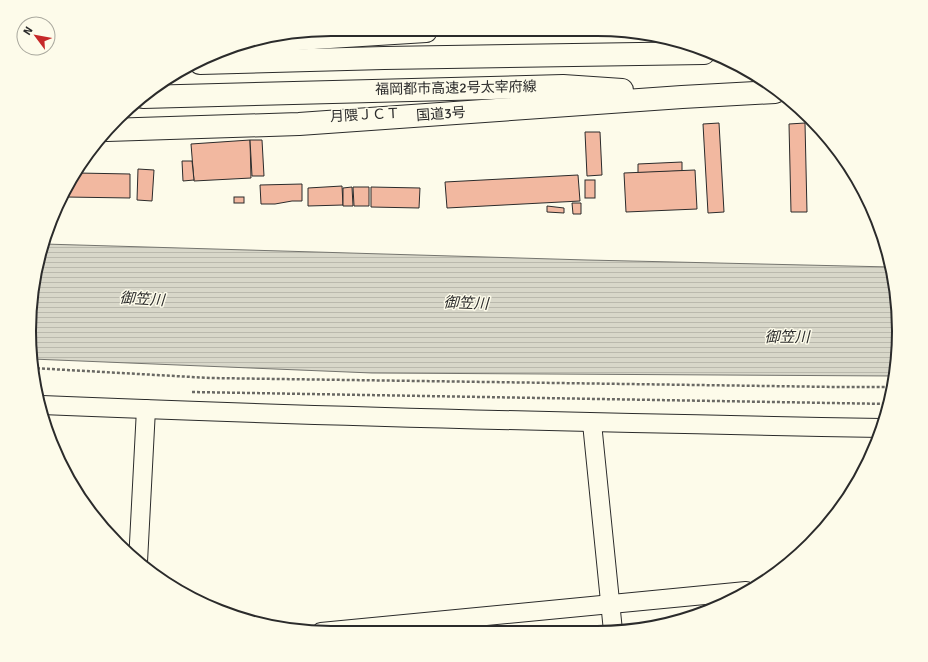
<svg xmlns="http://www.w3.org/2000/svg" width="928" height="662" font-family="Signika,'Noto Sans JP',sans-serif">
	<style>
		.water { fill: url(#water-rules); stroke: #74746e }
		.building { fill: #f2b8a0; stroke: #2b2b2b }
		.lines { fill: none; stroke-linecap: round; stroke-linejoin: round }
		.minor-casing { stroke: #2b2b2b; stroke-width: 20 }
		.highway-casing { stroke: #2b2b2b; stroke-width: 24 }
		.path { stroke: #6a6964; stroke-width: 2.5; stroke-dasharray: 3 2; stroke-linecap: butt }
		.minor { stroke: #fdfbea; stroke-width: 18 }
		.highway { stroke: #fdfbea; stroke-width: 22 }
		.labels { text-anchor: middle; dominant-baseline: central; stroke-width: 3; stroke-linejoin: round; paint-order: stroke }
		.street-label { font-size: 14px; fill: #2b2b2b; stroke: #fdfbea }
		.water-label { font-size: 15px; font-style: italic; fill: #2b2b2b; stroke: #fdfbea }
		.rim { fill: none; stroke: #2b2b2b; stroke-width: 2 }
	</style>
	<defs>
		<pattern id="water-rules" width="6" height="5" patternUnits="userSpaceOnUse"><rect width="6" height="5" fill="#d8d7c9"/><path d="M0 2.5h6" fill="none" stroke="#bab9ad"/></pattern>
	</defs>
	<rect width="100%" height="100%" fill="#fdfbea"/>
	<!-- water -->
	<path class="water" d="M44,244L587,260L891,267L896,291L898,351L894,376L372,373L32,359V292Z"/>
	<!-- building -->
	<g class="building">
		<path d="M719,123L724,212L708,213L703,124Z"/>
		<path d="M805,123L807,212H791L789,124Z"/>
		<path d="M585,132H600L602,175L587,176Z"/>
		<path d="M250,140L251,178L194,181L191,144Z"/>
		<path d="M250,140H262L264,176H252Z"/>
		<path d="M182,161H192L194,180L183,181Z"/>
		<path d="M682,162V171L638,173V164Z"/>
		<path d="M138,169L154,170L152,201L137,200Z"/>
		<path d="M695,170L697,209L626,212L624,173Z"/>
		<path d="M78,173L130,174V198L66,197L68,190Z"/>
		<path d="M578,175L580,201L447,208L445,182Z"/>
		<rect x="585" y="180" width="10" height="18"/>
		<path d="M302,184V201H292L275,204H261L260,185Z"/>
		<path d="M342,186L343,205L308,206V188Z"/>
		<path d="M352,187L353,206H343V188Z"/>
		<path d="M353,187H369V206H354Z"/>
		<path d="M371,187L420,188L419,208L371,207Z"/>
		<rect x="234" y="197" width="10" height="6"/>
		<path d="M572,203H581V214H573Z"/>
		<path d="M547,206L564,208V213L547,212Z"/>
	</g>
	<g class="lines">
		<defs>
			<g id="minor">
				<path d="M42,405C322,417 602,423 882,428"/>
				<path d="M592,423L613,631"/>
				<path d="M138,562L146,409"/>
				<path d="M321,632L746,591"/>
			</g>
			<g id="highway">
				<path d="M248,42L426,31"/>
				<path d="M200,63L384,58L704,53"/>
				<path d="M143,97L563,86L622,90"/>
				<path d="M107,130L299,124L682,97L775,92"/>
			</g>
		</defs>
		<!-- minor casing -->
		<use href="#minor" class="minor-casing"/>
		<!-- highway casing -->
		<use href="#highway" class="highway-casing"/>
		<!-- path -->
		<g class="path">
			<path d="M32,368L210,378L836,387H892"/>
			<path d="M192,392L890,404"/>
		</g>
		<!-- minor -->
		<use href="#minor" class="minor"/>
		<!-- highway -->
		<use href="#highway" class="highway"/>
	</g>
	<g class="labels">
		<!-- street labels -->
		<g class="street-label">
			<text transform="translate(456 88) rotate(-1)">福岡都市高速2号太宰府線</text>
			<text transform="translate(441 114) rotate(-4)">国道3号</text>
			<text transform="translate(365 115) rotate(-3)">月隈ＪＣＴ</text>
		</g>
		<!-- water labels -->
		<g class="water-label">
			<text transform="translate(142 299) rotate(3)">御笠川</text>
			<text transform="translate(466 303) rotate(2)">御笠川</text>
			<text x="787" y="337">御笠川</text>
		</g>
	</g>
	<!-- crop -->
	<path d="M0 0H928V662H0ZM331 36H597A295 295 0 0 1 892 331V331A295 295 0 0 1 597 626H331A295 295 0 0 1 36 331V331A295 295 0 0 1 331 36Z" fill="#fdfbea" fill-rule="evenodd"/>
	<path class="rim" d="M331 36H597A295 295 0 0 1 892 331V331A295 295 0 0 1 597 626H331A295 295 0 0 1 36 331V331A295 295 0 0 1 331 36Z"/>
	<!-- north arrow -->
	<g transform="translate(36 36) rotate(302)"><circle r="19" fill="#fdfbea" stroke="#a9a89e"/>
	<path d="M0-3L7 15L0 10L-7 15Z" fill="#c62828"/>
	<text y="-6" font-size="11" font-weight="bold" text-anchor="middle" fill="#2b2b2b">N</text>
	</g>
</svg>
